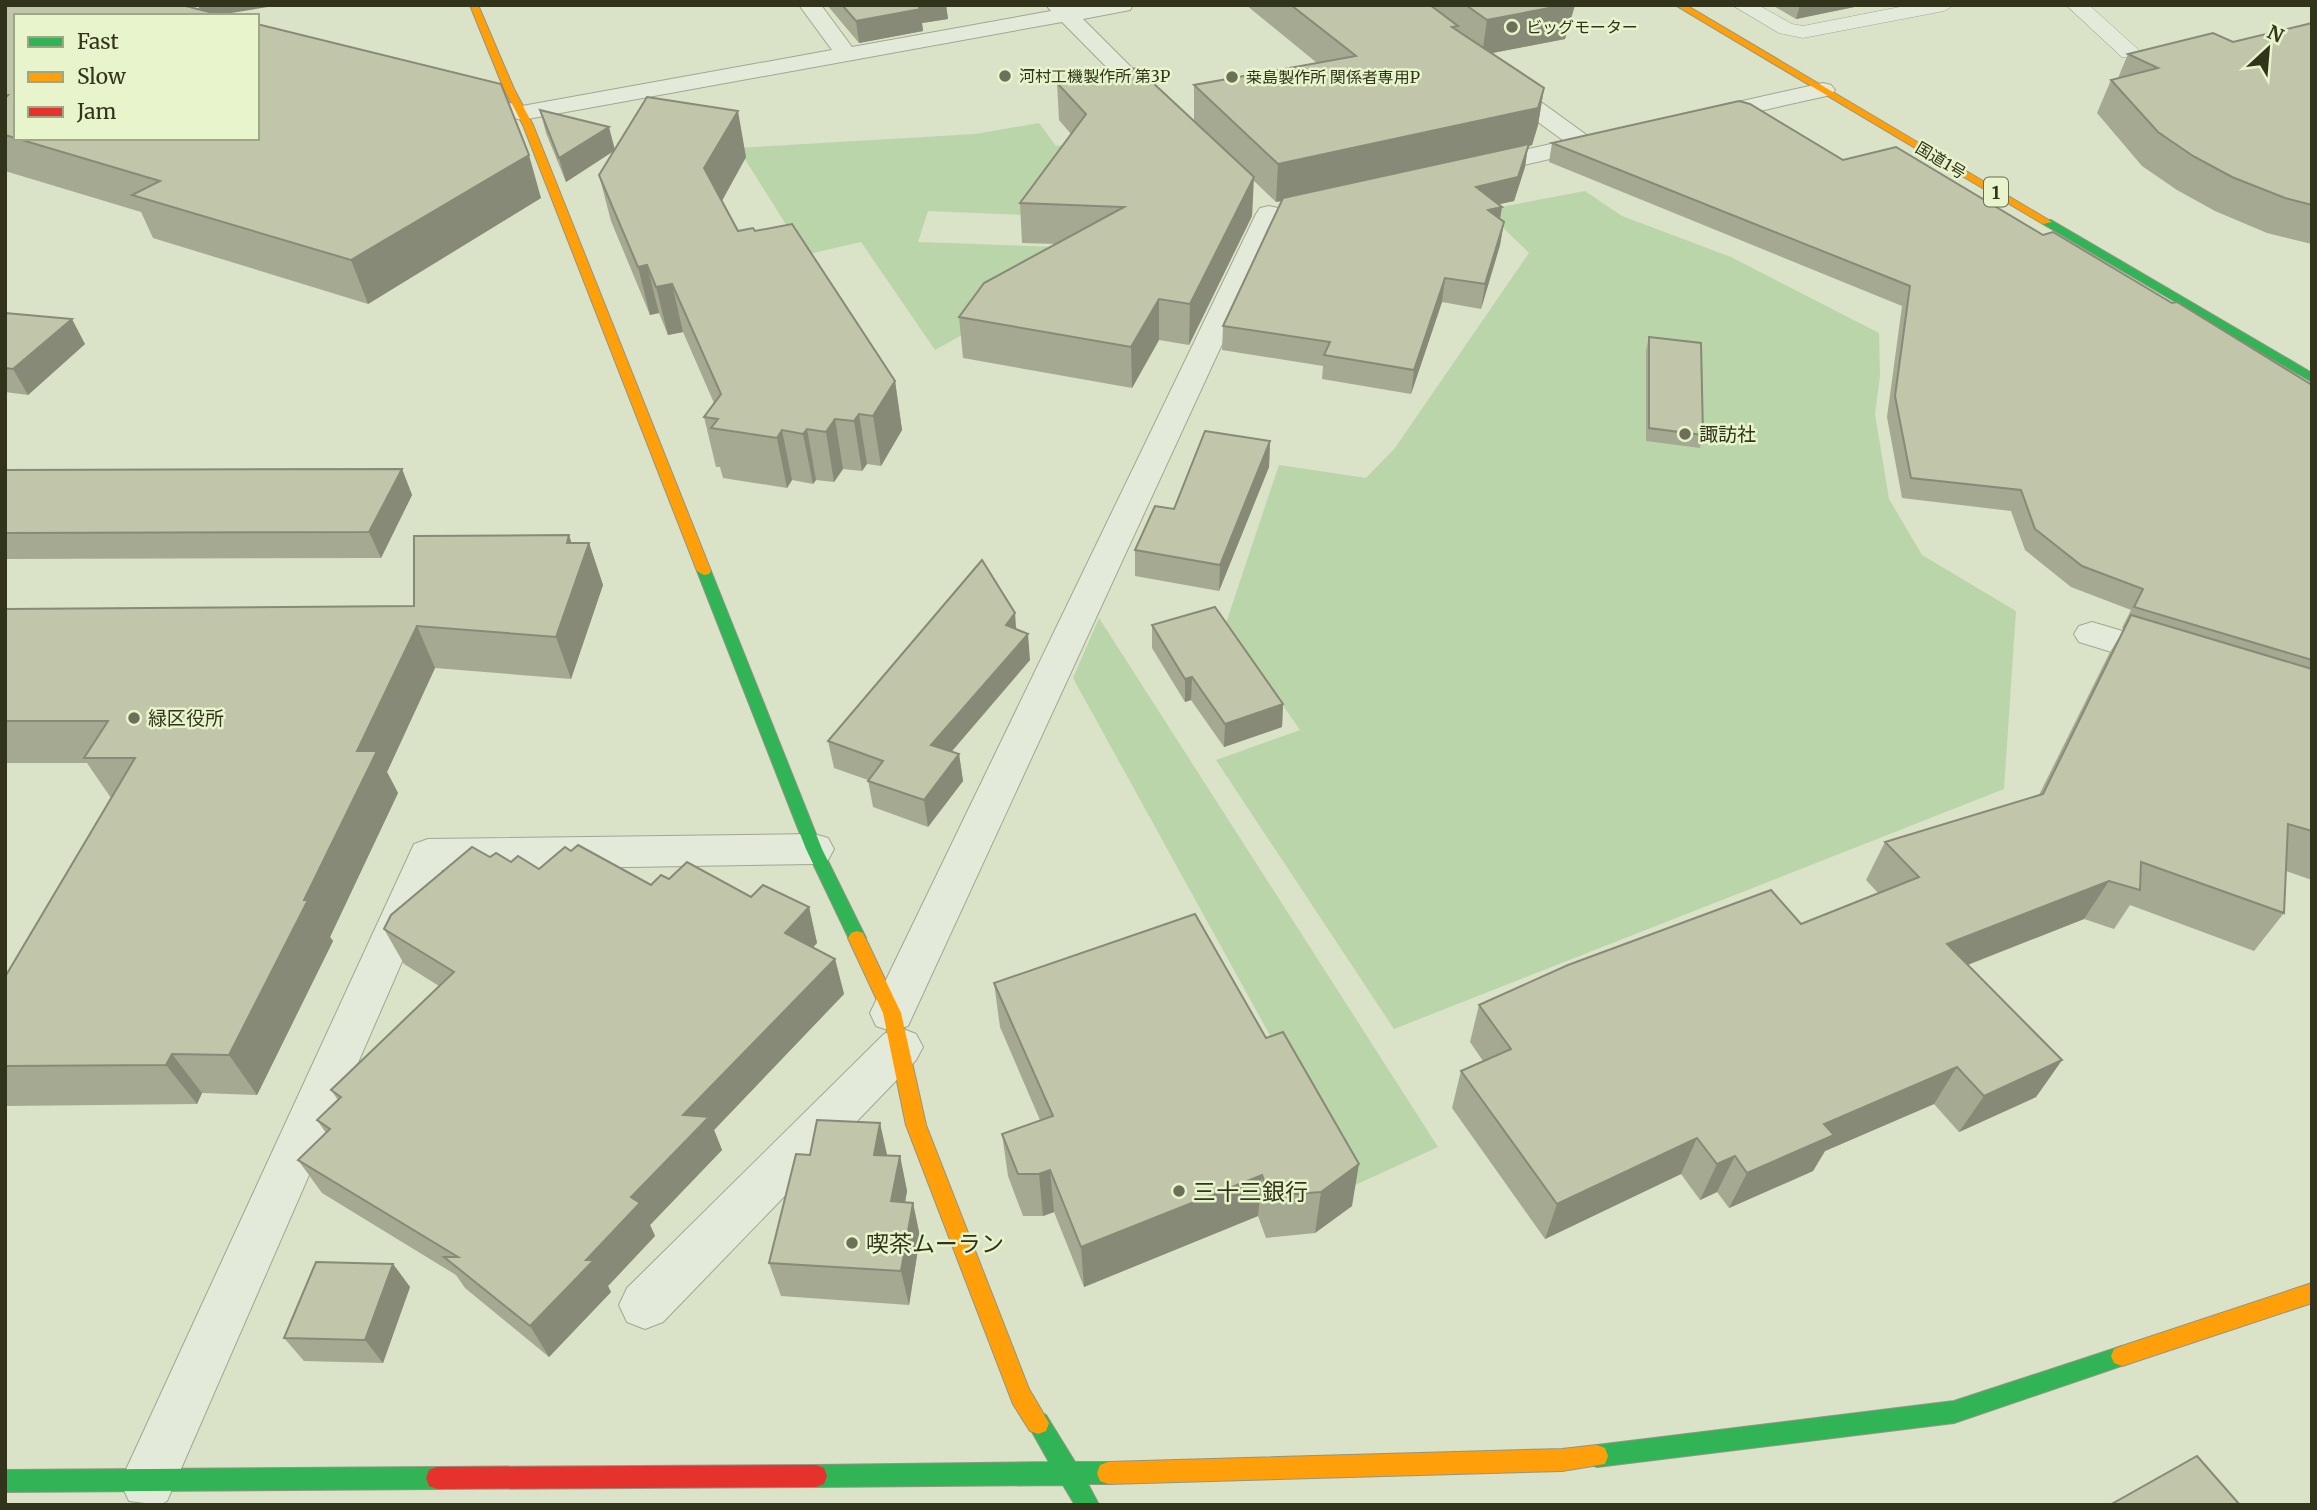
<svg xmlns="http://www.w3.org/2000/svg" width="2317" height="1510" font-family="Merriweather,'Noto Sans JP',serif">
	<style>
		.green { fill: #bbd5aa }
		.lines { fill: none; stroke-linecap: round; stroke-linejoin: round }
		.lane-casing { stroke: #a1a692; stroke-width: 1 }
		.street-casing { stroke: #a1a692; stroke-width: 2 }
		.fast-casing { stroke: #919682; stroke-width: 2 }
		.slow-casing { stroke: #919682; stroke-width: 2 }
		.jam-casing { stroke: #919682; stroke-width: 2 }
		.lane { fill: #e4ead9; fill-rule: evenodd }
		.street { fill: #e4ead9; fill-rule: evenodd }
		.fast { fill: #30b455; fill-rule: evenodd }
		.slow { fill: #ff9f0a; fill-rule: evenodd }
		.jam { fill: #e5322d; fill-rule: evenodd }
		.wall { fill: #a6a991 }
		.shaded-wall { fill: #878a76 }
		.building { fill: #c1c5a9; stroke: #878a76; stroke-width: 2 }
		.poi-dot { fill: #6c7058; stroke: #e7f4cc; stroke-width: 2.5 }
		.labels { text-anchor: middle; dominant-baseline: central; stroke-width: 5; stroke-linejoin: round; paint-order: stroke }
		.far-poi-label { font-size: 16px; fill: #31331b; stroke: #e7f4cc; text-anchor: start }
		.far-street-label { font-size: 16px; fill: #31331b; stroke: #e7f4cc }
		.shield { fill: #e7f4cc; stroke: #686d50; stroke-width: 2 }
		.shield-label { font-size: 18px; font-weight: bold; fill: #31331b }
		.poi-label { font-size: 19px; fill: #31331b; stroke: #e7f4cc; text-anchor: start }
		.near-poi-label { font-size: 23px; fill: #31331b; stroke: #e7f4cc; text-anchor: start }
	</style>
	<rect width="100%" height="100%" fill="#dae2c8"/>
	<!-- green -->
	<g class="green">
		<path d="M1039,123L1056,146L1068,144L1048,216L928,211L918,242L1116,249L935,350L861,242L805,255L738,148L975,134Z"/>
		<path d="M1585,191L1622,216L1731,257L1879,333L1880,376L1875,414L1889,499L1922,555L2016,611L2004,789L1394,1029L1216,760L1300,730L1226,623L1279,465L1366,478L1395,448L1529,253L1485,210Z"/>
		<path d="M1099,618L1438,1147L1353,1186L1073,678Z"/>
	</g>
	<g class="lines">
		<defs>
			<g id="lane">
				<path d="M1732,5H1758L1792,24L1803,26L1910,5H1954L1944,11L1803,38L1779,33Z"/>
				<path d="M2066,5H2089L2141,52L2130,58L2122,57Z"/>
			</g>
			<g id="street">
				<path d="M799,5H821L852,47L1051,11L1046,5H1133L1130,10L1083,19L1172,108L1168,113H1152L1062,22L522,120L475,108L471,103L475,98L483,96L522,106L832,50Z"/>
				<path d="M1497,74L1505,76L1588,136L1610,135L1613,140L1610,145L1476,176L1467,173L1463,168L1467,163L1564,141L1489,86L1485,81L1489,76Z"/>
				<path d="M1823,83L1831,85L1835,90L1831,95L1701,124L1693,122L1689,117L1693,112Z"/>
				<path d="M1269,206L1278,208L1282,214L914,1013L908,1026L901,1028L916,1034L923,1047L916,1060L663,1322L645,1329L627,1322L619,1305L627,1288L884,1034L891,1031L876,1026L870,1013L1256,214L1260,208Z"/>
				<path d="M2092,622L2180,648L2185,657L2180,666L2167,669L2079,642L2074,634L2079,626Z"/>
				<path d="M814,834L828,838L834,849L828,860L814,864L442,870L167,1501L160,1505L129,1501L120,1482L129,1463L414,844L428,839Z"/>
			</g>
			<g id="fast">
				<path d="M2043,220H2051L2312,373V382L2043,224Z"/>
				<path d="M704,567L711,571L822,849L866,938L863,943L857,945L851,943L806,849L697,571Z"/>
				<path d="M2122,1346L2130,1349L2133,1356L2130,1363L1954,1423L1597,1467L1589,1464L1586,1456L1589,1448L1597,1445L1954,1401Z"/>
				<path d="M1038,1412L1046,1415L1075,1462H1108L1116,1465L1119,1473L1116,1481L1108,1484H1088L1099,1505H1075L1063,1485L816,1487L808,1484L805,1476L808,1468L816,1465L1049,1462L1027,1423L1030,1415Z"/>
				<path d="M437,1467L445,1470L448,1478L445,1486L437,1489L5,1492V1470Z"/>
			</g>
			<g id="slow">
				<path d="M470,5H478L514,89L533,125L711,571L709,574L704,575L697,571L523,125L504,89Z"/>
				<path d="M1675,5H1686L2052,222L2043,224Z"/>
				<path d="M857,931L863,933L901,1013L926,1125L1029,1389L1049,1423L1046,1431L1038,1434L1030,1431L1013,1404L906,1125L883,1013L848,938L851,933Z"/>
				<path d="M2312,1283V1303L2122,1366L2114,1363L2111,1356L2114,1349L2122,1346Z"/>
				<path d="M1597,1445L1605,1448L1608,1456L1605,1464L1562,1471L1108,1484L1100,1481L1097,1473L1100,1465L1108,1462L1562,1449Z"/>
			</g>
			<path id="jam" d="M816,1465L824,1468L827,1476L824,1484L816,1487L437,1489L429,1486L426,1478L429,1470L437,1467Z"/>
		</defs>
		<!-- lane casing -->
		<use href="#lane" class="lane-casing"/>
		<!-- street casing -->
		<use href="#street" class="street-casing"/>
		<!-- fast casing -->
		<use href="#fast" class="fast-casing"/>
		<!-- slow casing -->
		<use href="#slow" class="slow-casing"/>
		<!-- jam casing -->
		<use href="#jam" class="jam-casing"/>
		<!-- lane -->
		<use href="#lane" class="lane"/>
		<!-- street -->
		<use href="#street" class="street"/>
		<!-- fast -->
		<use href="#fast" class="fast"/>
		<!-- slow -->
		<use href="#slow" class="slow"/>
		<!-- jam -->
		<use href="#jam" class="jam"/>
	</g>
	<!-- wall -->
	<g class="wall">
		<path d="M5,5L190,7L220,15L541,198L368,304L153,238L141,212L5,171Z"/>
		<path d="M827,5H946L948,19L922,23L923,31L859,43Z"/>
		<path d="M1246,5H1575L1565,39L1492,53L1544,88L1538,125L1532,145L1528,146L1525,167L1514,201L1498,204L1502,207L1500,218L1504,222L1500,245L1481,309L1442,302L1411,394L1322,379L1323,366L1222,350L1223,326L1282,201L1276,202L1253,180L1252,216L1189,345L1159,340L1132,388L963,358L959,317L1056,244L1022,243L1020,203L1071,134L1059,120L1057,83L1194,121V85L1317,63Z"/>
		<path d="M1772,5H1864L1796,19Z"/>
		<path d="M2312,23V244L2267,233L2215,211L2177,190L2142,166L2097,113L2111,80L2118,78L2128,54L2233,42Z"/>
		<path d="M540,110L615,149L746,157L722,201L738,231H755L895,381L902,430L881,466L867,464L862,471L843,469L834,482L816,480L813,484L792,480L787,488L723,478L720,467H716L704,417L714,403L683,332L668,335L659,313L650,315L611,221L599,175L614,151L566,182L546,133Z"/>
		<path d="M1552,143L1843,160L2043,235L2172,303L2312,385V880L2286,871L2284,913L2254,951L2130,905L2114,929L2084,919L1968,965L2062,1060L2036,1097L1959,1132L1934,1104L1825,1151L1813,1171L1729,1208L1717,1192L1700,1200L1681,1174L1545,1239L1452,1108L1461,1071L1483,1061L1470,1042L1479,1005L1801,924L1878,893L1866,880L1885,842L2039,795L2109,654L2124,629L2122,628L2131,610L2071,587L2025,550L2011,511L1902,498L1887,417L1902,306L1549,162Z"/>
		<path d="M5,313L85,344L28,395L5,392Z"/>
		<path d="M1649,337L1703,435L1700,448L1646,441V350Z"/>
		<path d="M1270,441L1269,467L1219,591L1135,576V550L1174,509Z"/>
		<path d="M402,469L412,495L381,558L5,559V470Z"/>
		<path d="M572,543H589L603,585L571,679L435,668L387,772L398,793L330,937L333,941L257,1095L202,1093L197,1104L5,1106V977L111,798L87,763H5V609L414,606Z"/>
		<path d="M1152,625L1283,704L1282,727L1224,747L1191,700L1185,702L1152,648Z"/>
		<path d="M1016,629L1030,660L951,752L959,754L963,781L928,827L873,807L868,780L834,768L828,741Z"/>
		<path d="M571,851L651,885L751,897L809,907L817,943L813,947L835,959L844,994L714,1130L722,1150L650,1225L655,1236L608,1286L611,1292L549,1357L465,1288L456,1275L322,1193L298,1160L326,1133L317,1120L338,1100L331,1090L439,986L404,964L384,929L490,857L539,869Z"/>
		<path d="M994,983L1352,1206L1315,1233L1266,1238L1258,1216L1084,1287L1054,1212L1043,1216H1023L1008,1176L1002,1134L1040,1120L1000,1027Z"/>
		<path d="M810,1155L900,1156L907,1191L905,1202L913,1203L920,1237L909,1305L781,1296L769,1263Z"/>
		<path d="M393,1264L410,1287L383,1363L304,1361L284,1338Z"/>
	</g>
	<!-- shaded-wall -->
	<g class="shaded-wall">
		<path d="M198,5H280L213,16H202Z"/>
		<path d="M915,5H946L948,19L922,23L923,31L859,43L856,21Z"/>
		<path d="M1565,5H1575L1565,39L1482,55L1487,20Z"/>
		<path d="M1800,5H1864L1796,19Z"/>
		<path d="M1544,88L1538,125L1532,145L1528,146L1525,167L1514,201L1473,210L1476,187L1528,146L1276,202L1278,164Z"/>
		<path d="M738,111L746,157L714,215L704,168Z"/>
		<path d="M609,127L615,150L566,182L559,158Z"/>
		<path d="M529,155L541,198L368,304L351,260Z"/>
		<path d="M1254,177L1252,216L1189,345L1190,304Z"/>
		<path d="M1502,207L1498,231L1488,210Z"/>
		<path d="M1504,222L1500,245L1481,309L1485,284Z"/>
		<path d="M647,265L659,313L650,315L638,267Z"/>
		<path d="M1445,278L1442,302L1411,394L1414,370Z"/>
		<path d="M672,284L683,332L668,335L656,287Z"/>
		<path d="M1159,299V340L1132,388L1131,347Z"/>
		<path d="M72,319L85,344L28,395L13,369Z"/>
		<path d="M895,381L902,430L881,466L873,416Z"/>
		<path d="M859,414L867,464L862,471L854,421Z"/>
		<path d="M835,419L843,469L834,482L826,432Z"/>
		<path d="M807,429L816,480L813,484L803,434Z"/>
		<path d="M782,430L792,480L787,488L777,438Z"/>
		<path d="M1270,441L1269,467L1219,591L1220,565Z"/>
		<path d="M402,469L412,495L381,558L369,532Z"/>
		<path d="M569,535L580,569L589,543L603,585L571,679L556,637L567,543Z"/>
		<path d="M1015,613L1017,640L1006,625Z"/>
		<path d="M417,626L435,668L387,772L398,793L330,937L333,941L257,1095L229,1055L304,900L357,751Z"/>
		<path d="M1028,634L1030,660L935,771L931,745Z"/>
		<path d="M1192,677L1191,700L1185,702V679Z"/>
		<path d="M1283,704L1282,727L1224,747L1225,724Z"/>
		<path d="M959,754L963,781L928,827L924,800Z"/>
		<path d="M2109,881L2084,919L1926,981L1947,944Z"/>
		<path d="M809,907L817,943L794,968L785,933Z"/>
		<path d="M835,959L844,994L714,1130L722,1150L650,1225L655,1236L608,1286L611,1292L549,1357L530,1326L586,1260L631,1197L683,1115Z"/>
		<path d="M172,1054L202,1093L197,1104L166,1065Z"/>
		<path d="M2062,1060L2036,1097L1959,1132L1984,1096Z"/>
		<path d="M1957,1067L1934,1104L1825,1151L1813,1171L1729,1208L1747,1173L1824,1124Z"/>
		<path d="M880,1123L888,1159L874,1155Z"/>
		<path d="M1697,1138L1681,1174L1545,1239L1557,1204Z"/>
		<path d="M900,1156L907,1191L899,1235L891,1201Z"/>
		<path d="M1735,1156L1717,1192L1700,1200L1717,1164Z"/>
		<path d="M1359,1164L1352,1206L1315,1233L1321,1192Z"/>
		<path d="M1050,1170L1054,1212L1043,1216L1039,1174Z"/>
		<path d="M1262,1175L1258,1216L1084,1287L1081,1247Z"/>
		<path d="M913,1203L920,1237L909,1305L901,1271Z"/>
		<path d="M393,1264L410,1287L383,1363L365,1340Z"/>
	</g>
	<!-- building -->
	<g class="building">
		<path d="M5,5H182L225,16H16V138H257V24L501,84L529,155L351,260L132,195L160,181L5,135V98L8,95H5Z"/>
		<path d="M842,5H917L921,9L856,21Z"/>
		<path d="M1291,5H1430L1458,26L1452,27L1544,88L1538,108L1278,164L1194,85L1356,56Z"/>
		<path d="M1466,5H1565L1487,20Z"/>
		<path d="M2312,23V205L2285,198L2232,177L2193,156L2158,132L2111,80L2158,68L2128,54L2213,33L2233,42Z"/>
		<path d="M1137,68L1254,177L1190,304L1159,299L1131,347L959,317L984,283L1124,207L1020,203L1086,114L1057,83Z"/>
		<path d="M647,97L738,111L704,168L738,231L753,228L755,231L792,224L895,381L873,416L859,414L854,421L835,419L826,432L807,429L803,434L782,430L777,438L711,428L718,419L704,417L721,394L672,284L656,287L647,265L638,267L599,175Z"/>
		<path d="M1739,101L1750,104L1843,160L1896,147L2043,235L2053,232L2172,303L2177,302L2312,385V660L2134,607L2143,589L2082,566L2035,529L2021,490L1911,478L1895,396L1910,286L1552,143Z"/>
		<path d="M540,110L609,127L559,158Z"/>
		<path d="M1529,144L1518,177L1476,187L1502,207L1488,210L1504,222L1485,284L1445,278L1414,370L1324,355L1330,342L1223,326L1283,198Z"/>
		<path d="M5,313L72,319L13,369L5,368Z"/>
		<path d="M1649,337L1701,343L1703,435L1649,428Z"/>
		<path d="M1205,431L1270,441L1220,565L1135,550L1155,506L1174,509Z"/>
		<path d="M402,469L369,532L5,533V470Z"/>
		<path d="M569,535L567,543H589L556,637L417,626L357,751H377L304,900H308L229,1055L172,1054L166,1065L5,1066V977L135,758H84L108,721H5V609L414,606V536Z"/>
		<path d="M982,560L1015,613L1006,625L1028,634L931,745L959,754L924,800L868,781L883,761L828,741Z"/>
		<path d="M1215,607L1283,704L1225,724L1192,677L1185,679L1152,625Z"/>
		<path d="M2131,615L2312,669V831L2288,824L2284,913L2141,862L2140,890L2109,881L1947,944L2062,1060L1984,1096L1957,1067L1824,1124L1834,1135L1747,1173L1735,1156L1717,1164L1697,1138L1557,1204L1461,1071L1511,1049L1479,1005L1568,965L1771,890L1801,924L1919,877L1885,842L2043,794Z"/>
		<path d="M578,845L651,885L661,875L669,879L687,862L751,897L763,885L809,907L785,933L835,959L683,1115L709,1117L631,1197L640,1203L586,1260H594L530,1326L444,1257H458L298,1160L330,1129L317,1120L341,1097L331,1090L454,972L384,929L391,915L472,847L490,857L496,853L511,862L518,856L539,869L565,847L571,851Z"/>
		<path d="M1195,914L1266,1038L1283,1032L1359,1164L1321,1192L1270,1196L1262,1175L1081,1247L1050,1170L1039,1174H1018L1002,1134L1053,1116L994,983Z"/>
		<path d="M817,1120L880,1123L874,1155L900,1156L891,1201L913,1203L901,1271L769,1263L796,1154L810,1155Z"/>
		<path d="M316,1262L393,1264L365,1340L284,1338Z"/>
		<path d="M2197,1456L2240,1505H2110Z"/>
	</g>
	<!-- markers -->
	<g class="poi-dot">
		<circle cx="1512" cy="27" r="7"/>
		<circle cx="1005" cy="76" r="7"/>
		<circle cx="1232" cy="77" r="7"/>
		<circle cx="1685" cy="434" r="7"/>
		<circle cx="134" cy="718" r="7"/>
		<circle cx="1179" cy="1191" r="7"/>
		<circle cx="852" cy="1243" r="7"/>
	</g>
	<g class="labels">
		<!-- far-poi labels -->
		<g class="far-poi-label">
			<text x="1526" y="27">ビッグモーター</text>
			<text x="1019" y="76">河村工機製作所 第3P</text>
			<text x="1246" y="77">桒島製作所 関係者専用P</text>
		</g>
		<!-- far-street labels -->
		<g class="far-street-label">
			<text transform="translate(1941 160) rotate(31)">国道1号</text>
		</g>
		<!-- shield labels -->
		<rect class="shield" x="1984" y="177.5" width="24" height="29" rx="5"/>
		<g class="shield-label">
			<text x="1996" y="192">1</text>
		</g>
		<!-- poi labels -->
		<g class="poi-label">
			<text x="1699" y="434">諏訪社</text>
			<text x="148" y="718">緑区役所</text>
		</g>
		<!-- near-poi labels -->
		<g class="near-poi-label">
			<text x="1193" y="1191">三十三銀行</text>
			<text x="866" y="1243">喫茶ムーラン</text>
		</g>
	</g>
	<!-- border -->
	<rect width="2317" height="1510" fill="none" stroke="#31331b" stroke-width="14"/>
	<!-- legend -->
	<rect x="14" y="14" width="245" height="126" fill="#e7f4cc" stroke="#9ea785" stroke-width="2"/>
	<rect x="28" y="37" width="35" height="10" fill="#30b455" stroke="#9ea785" stroke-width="2"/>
	<text x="77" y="49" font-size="21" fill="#31331b">Fast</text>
	<rect x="28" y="72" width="35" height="10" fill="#ff9f0a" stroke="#9ea785" stroke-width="2"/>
	<text x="77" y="84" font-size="21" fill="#31331b">Slow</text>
	<rect x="28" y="107" width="35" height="10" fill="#e5322d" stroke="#9ea785" stroke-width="2"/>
	<text x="77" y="119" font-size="21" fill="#31331b">Jam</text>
	<!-- north arrow -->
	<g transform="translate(2268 49) rotate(26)" stroke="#e7f4cc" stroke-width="5" paint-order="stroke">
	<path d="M0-5L12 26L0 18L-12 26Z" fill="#31331b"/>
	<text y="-10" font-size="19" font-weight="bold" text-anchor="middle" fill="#31331b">N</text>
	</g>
</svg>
